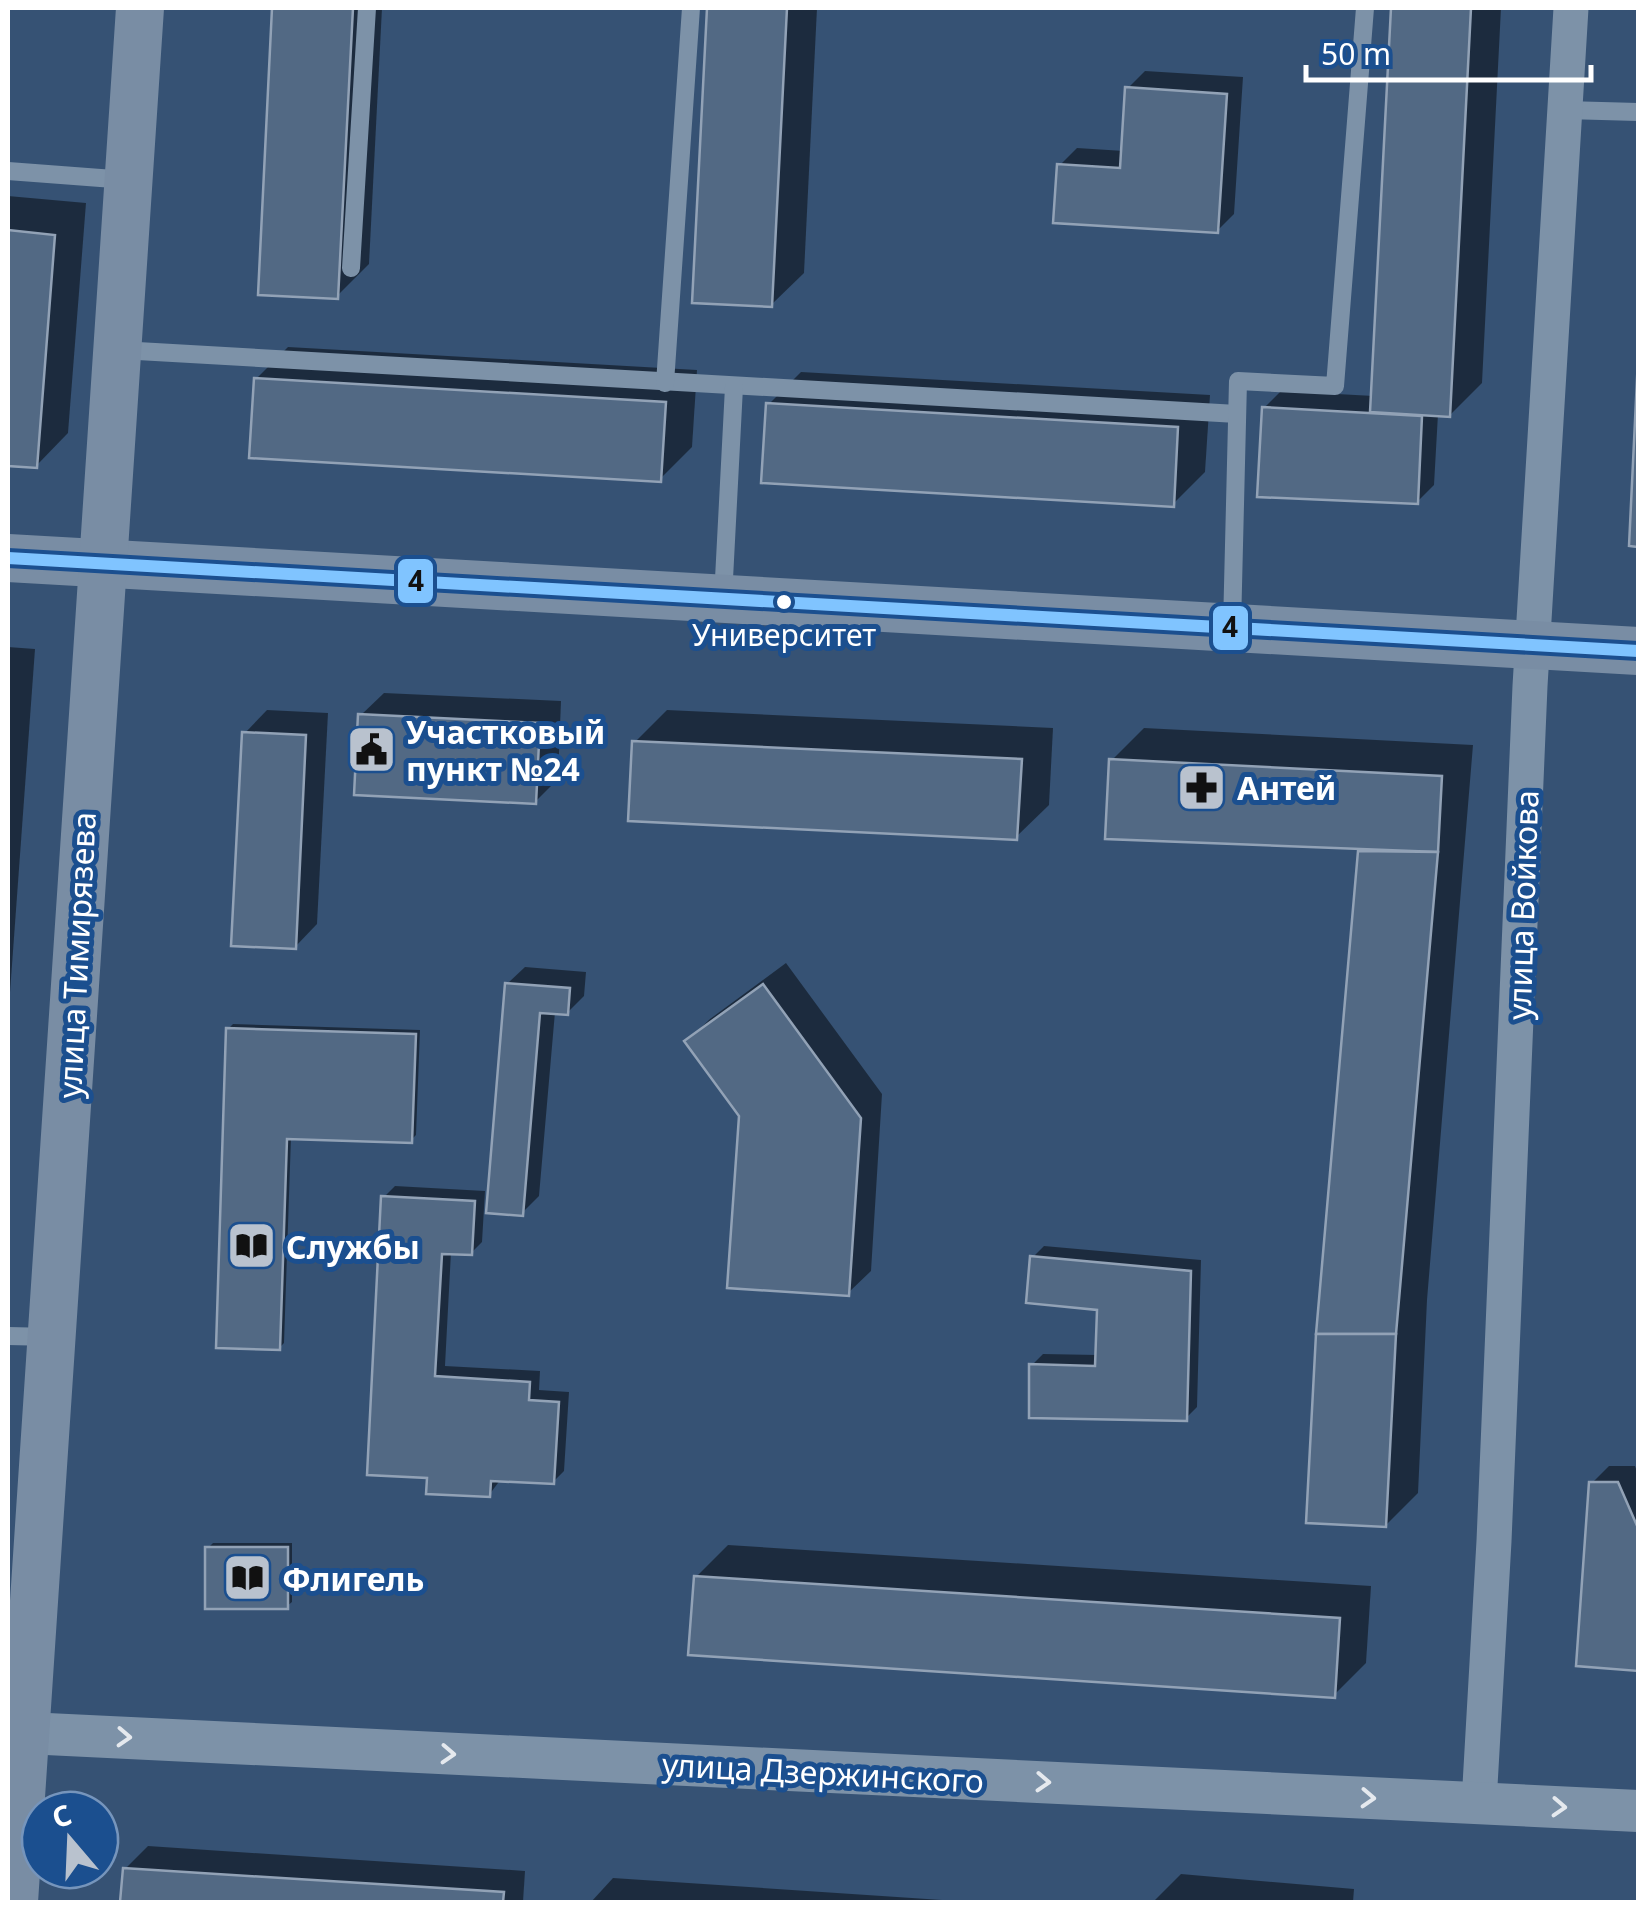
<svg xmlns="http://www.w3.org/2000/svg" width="1646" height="1910" font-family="'Noto Sans',sans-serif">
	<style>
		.shadow { fill: #0007 }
		.building { fill: #526984; stroke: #92a2b6; stroke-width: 2.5 }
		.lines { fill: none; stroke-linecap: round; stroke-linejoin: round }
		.service { stroke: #7d92a8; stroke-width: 18 }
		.minor { stroke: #7d92a8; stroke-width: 35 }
		.tertiary { stroke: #7d92a8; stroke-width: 42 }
		.secondary { stroke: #798da4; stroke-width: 48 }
		.bus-1-casing { stroke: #1b4f8f; stroke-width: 20 }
		.bus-1 { stroke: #80c4ff; stroke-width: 12 }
		.oneway { stroke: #e5e9ee }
		.bus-dot { fill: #fff; stroke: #1b4f8f; stroke-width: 4 }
		.labels { text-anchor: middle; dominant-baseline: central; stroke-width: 10; stroke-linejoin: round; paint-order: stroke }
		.bus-label { font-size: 30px; fill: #fff; stroke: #1b4f8f }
		.poi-label { font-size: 32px; font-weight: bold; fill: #fff; stroke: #1b4f8f; text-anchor: start }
		.street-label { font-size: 32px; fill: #fff; stroke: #1b4f8f }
		.line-badge { stroke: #1b4f8f; stroke-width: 4 }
		.pale-badge-label { font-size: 28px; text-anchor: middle; font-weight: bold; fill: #111 }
	</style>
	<rect width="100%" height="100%" fill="#365274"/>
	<!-- shadow -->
	<g class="shadow">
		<path d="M275,8H382L369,264L337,296L260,292Z"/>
		<path d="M709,8H817L804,273L771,305L695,301Z"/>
		<path d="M1393,8H1501L1482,383L1450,415L1438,414L1434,485L1417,502L1264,408L1281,391L1374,396Z"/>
		<path d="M1145,71L1243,77L1234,214L1217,231L1060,165L1077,148L1124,151L1128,88Z"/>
		<path d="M8,196L86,203L68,433L36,466L8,463Z"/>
		<path d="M288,347L697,370L692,447L660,479L256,379Z"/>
		<path d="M801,372L1210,395L1205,472L1173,504L769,404Z"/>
		<path d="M1638,407V544H1632Z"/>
		<path d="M8,647L35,649L8,1020Z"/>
		<path d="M384,693L561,701L558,779L535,802L361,715Z"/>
		<path d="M267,710L328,713L317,924L295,947L245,733Z"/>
		<path d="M667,710L1053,728L1049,805L1016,837L635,742Z"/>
		<path d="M1144,728L1473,745L1427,1300L1418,1493L1386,1525L1318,1334L1360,848L1111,761Z"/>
		<path d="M786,963L882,1094L871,1271L848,1293L741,1115L687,1041L710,1019Z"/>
		<path d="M525,967L586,972L584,996L567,1013L555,1012L539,1196L522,1213L507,984Z"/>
		<path d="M233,1024L420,1030L416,1135L411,1140L291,1137L284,1343L279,1348L228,1029Z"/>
		<path d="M395,1186L485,1191L482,1242L471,1253L451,1252L445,1366L540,1371L539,1390L569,1392L564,1471L553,1482L501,1479L489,1495L430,1476L384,1197Z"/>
		<path d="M1044,1246L1201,1260L1197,1407L1186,1418L1032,1365L1043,1354L1098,1355L1100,1307L1033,1257Z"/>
		<path d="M1609,1466H1635L1638,1474V1669L1579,1664L1592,1483Z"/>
		<path d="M213,1543H292V1602L287,1606L208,1548Z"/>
		<path d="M728,1545L1371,1586L1366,1663L1334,1695L696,1577Z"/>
		<path d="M148,1846L525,1871L523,1902H123L125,1869Z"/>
		<path d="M1181,1874L1354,1889L1353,1902H1153Z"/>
		<path d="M613,1878L957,1901V1902H591Z"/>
	</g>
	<!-- building -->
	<g class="building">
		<path d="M272,8H353L338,299L258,295Z"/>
		<path d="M707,8H787L772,307L692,303Z"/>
		<path d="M1391,8H1471L1450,417L1370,412Z"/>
		<path d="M1125,87L1227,94L1218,233L1053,223L1057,164L1120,168Z"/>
		<path d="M8,230L55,235L37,468L8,466Z"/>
		<path d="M1638,358V547L1629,546Z"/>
		<path d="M254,378L666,402L661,482L249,458Z"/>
		<path d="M766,403L1178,427L1174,507L761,483Z"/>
		<path d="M1262,407L1422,416L1418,504L1257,497Z"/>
		<path d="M358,714L540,723L536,804L354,795Z"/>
		<path d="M242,732L306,735L296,949L231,946Z"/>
		<path d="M632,741L1022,759L1017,840L628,821Z"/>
		<path d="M1109,759L1442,776L1438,852L1105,839Z"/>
		<path d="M1358,851L1438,852L1396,1334H1316Z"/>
		<path d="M505,983L570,988L568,1015L540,1013L523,1216L486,1213Z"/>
		<path d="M763,984L861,1118L849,1296L727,1288L739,1116L684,1041Z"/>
		<path d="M226,1028L416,1034L412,1143L287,1139L280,1350L216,1348Z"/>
		<path d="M381,1196L475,1201L472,1255L442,1254L435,1376L530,1382L529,1400L559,1402L554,1484L491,1481L490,1497L426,1494L427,1478L367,1475Z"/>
		<path d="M1030,1256L1191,1271L1187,1421L1029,1418V1364L1095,1366L1097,1310L1026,1303Z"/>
		<path d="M1316,1334H1396L1386,1527L1306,1523Z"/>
		<path d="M1589,1482H1618L1638,1528V1671L1576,1666Z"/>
		<rect x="205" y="1547" width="83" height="62"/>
		<path d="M694,1576L1340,1618L1335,1698L688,1655Z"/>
		<path d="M123,1868L504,1892L503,1902H120Z"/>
	</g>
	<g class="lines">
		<!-- service -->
		<g class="service">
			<path d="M1565,110L1638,112"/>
			<path d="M8,171L127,180"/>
			<path d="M351,268L367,8"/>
			<path d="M120,350L1237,414"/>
			<path d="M665,383L691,8"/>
			<path d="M723,598L734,387"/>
			<path d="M1232,627L1238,381L1335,386L1365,8"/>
			<path d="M8,1336L52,1337"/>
		</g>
		<!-- minor -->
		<path class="minor" d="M1479,1803L1494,1541L1530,686L1571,8"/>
		<!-- tertiary -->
		<path class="tertiary" d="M26,1733L1638,1811"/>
		<!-- secondary -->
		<g class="secondary">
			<path d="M8,558L1638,651"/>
			<path d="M14,1902L140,8"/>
		</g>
		<defs>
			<path id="bus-1" d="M8,558L1638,651"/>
		</defs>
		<!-- bus-1 casing -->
		<use href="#bus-1" class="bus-1-casing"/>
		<!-- bus-1 -->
		<use href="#bus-1" class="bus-1"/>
	</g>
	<!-- one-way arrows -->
	<defs><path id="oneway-chevron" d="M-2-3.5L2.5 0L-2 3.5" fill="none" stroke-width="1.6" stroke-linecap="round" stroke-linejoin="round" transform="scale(2.5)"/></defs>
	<g class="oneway">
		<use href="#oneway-chevron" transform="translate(124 1737) rotate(3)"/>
		<use href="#oneway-chevron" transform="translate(448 1754) rotate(3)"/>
		<use href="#oneway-chevron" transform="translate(1043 1782) rotate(3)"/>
		<use href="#oneway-chevron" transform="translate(1368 1798) rotate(3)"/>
		<use href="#oneway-chevron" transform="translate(1559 1807) rotate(3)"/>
	</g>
	<!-- icons -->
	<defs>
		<symbol id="civic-square" viewBox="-11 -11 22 22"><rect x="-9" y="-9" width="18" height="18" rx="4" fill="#b9c2ce" stroke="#1b4f8f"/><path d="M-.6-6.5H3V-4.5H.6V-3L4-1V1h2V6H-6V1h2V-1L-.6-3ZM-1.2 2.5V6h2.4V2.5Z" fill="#111"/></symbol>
		<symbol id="pharmacy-square" viewBox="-11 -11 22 22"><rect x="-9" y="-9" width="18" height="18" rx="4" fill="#b9c2ce" stroke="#1b4f8f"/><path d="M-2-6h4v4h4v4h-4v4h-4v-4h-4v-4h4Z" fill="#111"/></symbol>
		<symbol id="library-square" viewBox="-11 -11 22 22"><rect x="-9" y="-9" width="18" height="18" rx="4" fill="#b9c2ce" stroke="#1b4f8f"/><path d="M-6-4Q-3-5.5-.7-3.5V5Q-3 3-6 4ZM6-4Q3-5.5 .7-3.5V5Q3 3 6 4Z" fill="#111"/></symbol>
	</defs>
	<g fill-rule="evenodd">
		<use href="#civic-square" x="344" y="722" width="55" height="55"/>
		<use href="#pharmacy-square" x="1174" y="760" width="55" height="55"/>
		<use href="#library-square" x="224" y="1218" width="55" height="55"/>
		<use href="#library-square" x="220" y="1550" width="55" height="55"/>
	</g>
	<!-- markers -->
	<circle class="bus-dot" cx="784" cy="602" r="9"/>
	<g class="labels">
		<!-- bus labels -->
		<g class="bus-label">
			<text x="784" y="634">Университет</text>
		</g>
		<!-- poi labels -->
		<g class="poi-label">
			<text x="406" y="731">Участковый<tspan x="406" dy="37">пункт №24</tspan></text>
			<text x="1237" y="787">Антей</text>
			<text x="286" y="1246">Службы</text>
			<text x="282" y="1578">Флигель</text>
		</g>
		<!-- street labels -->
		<g class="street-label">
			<text transform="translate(1522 905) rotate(-88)">улица Войкова</text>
			<text transform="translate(76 955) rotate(-87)">улица Тимирязева</text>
			<text transform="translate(823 1772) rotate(3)">улица Дзержинского</text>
		</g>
	</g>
	<g class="line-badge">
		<rect x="396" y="557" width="39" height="48" rx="10" fill="#80c4ff"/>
		<rect x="1211" y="604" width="39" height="48" rx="10" fill="#80c4ff"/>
	</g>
	<g class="pale-badge-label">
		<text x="416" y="591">4</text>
		<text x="1230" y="637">4</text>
	</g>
	<!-- border -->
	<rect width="1646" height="1910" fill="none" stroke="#ffffff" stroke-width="20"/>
	<!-- north arrow -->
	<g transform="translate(70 1840) rotate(341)"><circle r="48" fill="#1b4f8f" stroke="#7695bc" stroke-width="2.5"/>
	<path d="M0-8L18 38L0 25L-18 38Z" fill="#b9c2ce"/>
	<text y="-15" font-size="28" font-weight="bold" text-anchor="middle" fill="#ffffff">С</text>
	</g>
	<!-- scale -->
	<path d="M1306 65v15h285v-15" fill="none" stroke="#ffffff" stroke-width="5"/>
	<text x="1321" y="65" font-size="30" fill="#ffffff" stroke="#1b4f8f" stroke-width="8" paint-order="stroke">50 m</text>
</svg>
